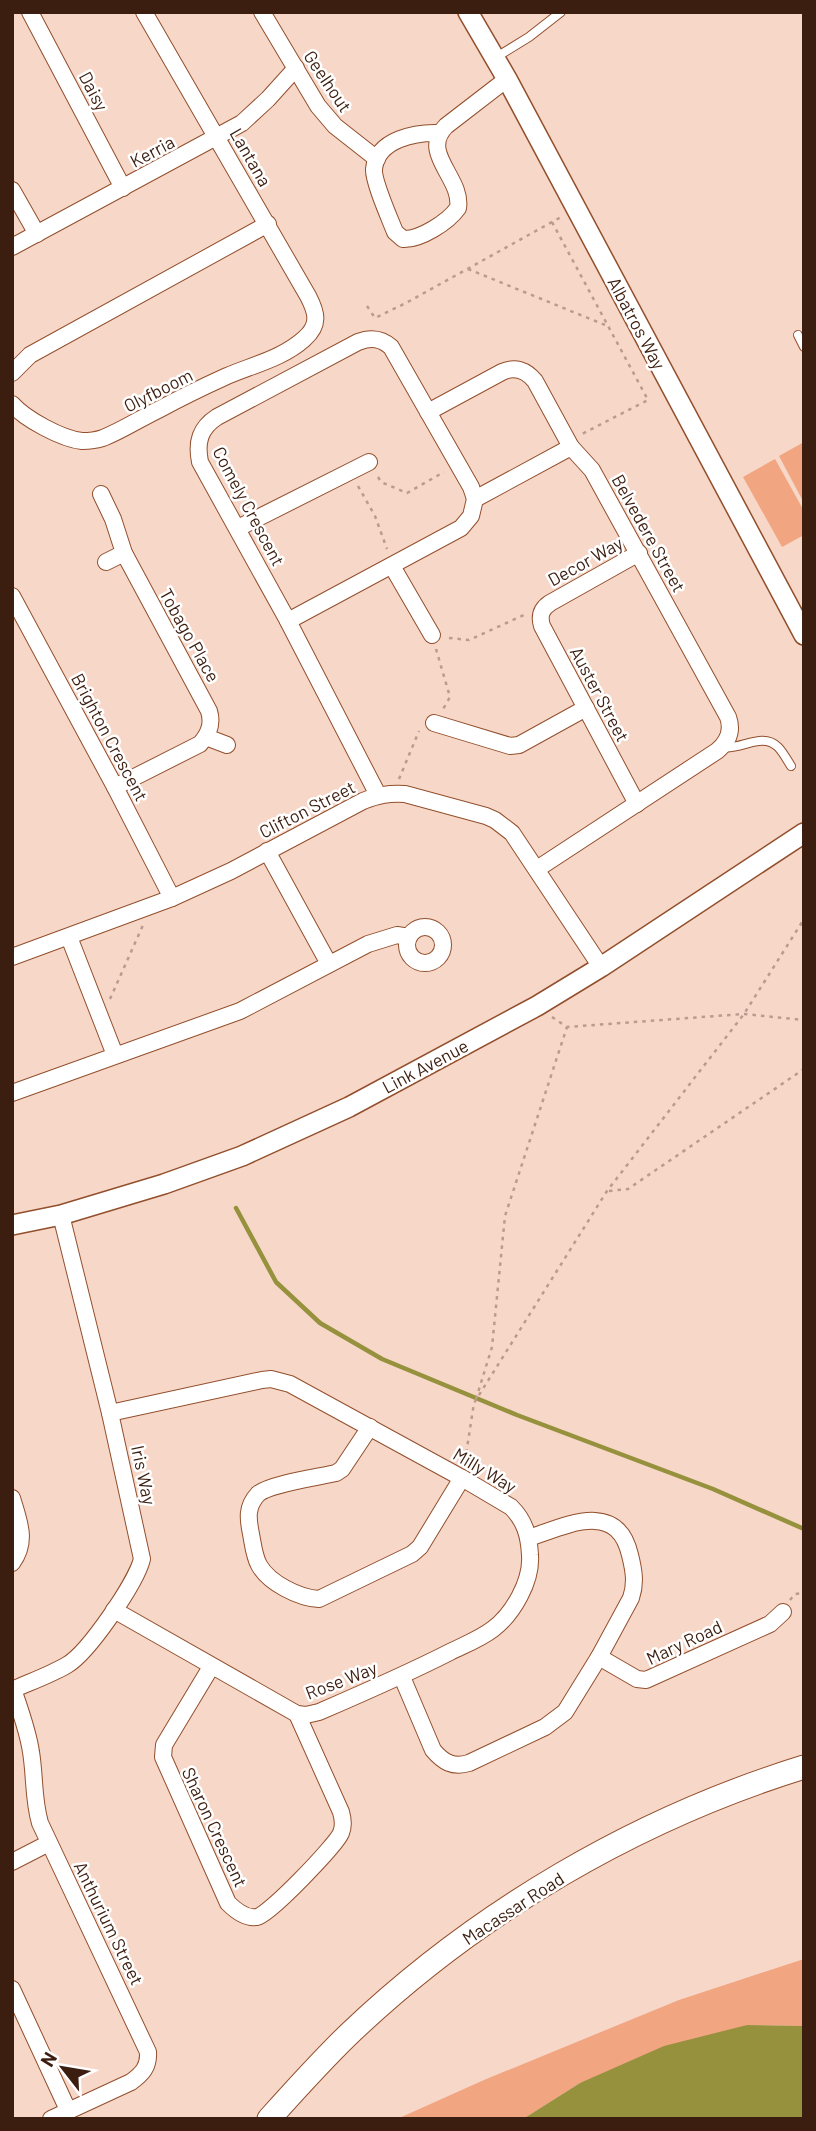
<svg xmlns="http://www.w3.org/2000/svg" width="816" height="2131" font-family="Barlow,sans-serif">
	<style>
		.green { fill: #f1a581 }
		.water { fill: #95913d }
		.lines { fill: none; stroke-linecap: round; stroke-linejoin: round }
		.stream { stroke: #95913d; stroke-width: 4.5 }
		.service-casing { stroke: #924f2c; stroke-width: 10 }
		.minor-casing { stroke: #924f2c; stroke-width: 18 }
		.tertiary-casing { stroke: #924f2c; stroke-width: 22 }
		.secondary-casing { stroke: #924f2c; stroke-width: 25 }
		.path { stroke: #bb9b8d; stroke-width: 2.5; stroke-dasharray: 3.5 5; stroke-linecap: butt }
		.service { stroke: #fff; stroke-width: 8 }
		.minor { stroke: #fff; stroke-width: 16 }
		.tertiary { stroke: #fff; stroke-width: 19 }
		.secondary { stroke: #fff; stroke-width: 23 }
		.labels { text-anchor: middle; dominant-baseline: central; stroke-width: 5; stroke-linejoin: round; paint-order: stroke }
		.street-label { font-size: 18px; fill: #3c1e10; stroke: #fff }
	</style>
	<rect width="100%" height="100%" fill="#f7d7c8"/>
	<!-- green -->
	<g class="green">
		<path d="M804,442V503L779,456Z"/>
		<path d="M775,459L804,511V535L782,547L743,477Z"/>
		<path d="M804,1959V2026L747,2025L580,2083L523,2119H397L484,2080L679,2000Z"/>
	</g>
	<!-- water -->
	<path class="water" d="M747,2025L804,2026V2118L523,2119L580,2083L664,2046Z"/>
	<g class="lines">
		<!-- stream -->
		<path class="stream" d="M236,1208L276,1282L320,1323L382,1359L517,1415L713,1489L804,1529"/>
		<defs>
			<g id="service">
				<path d="M495,58L529,37L561,12"/>
				<path d="M798,335L804,347"/>
				<path d="M722,747C740,751 762,731 778,747C783,752 787,760 791,766"/>
			</g>
			<g id="minor">
				<path d="M30,12L123,188"/>
				<path d="M262,12L318,106L335,126L377,159"/>
				<path d="M440,133C416,132 377,139 374,169C373,181 390,219 395,232L403,239C420,240 448,222 458,208C463,178 419,153 446,126L507,79"/>
				<path d="M12,190L37,234"/>
				<path d="M12,247L242,123L268,99L296,68"/>
				<path d="M12,373L30,355L268,224"/>
				<path d="M12,404C25,419 62,439 82,441C89,441 97,440 103,438C123,430 141,418 160,409C182,397 205,386 227,376C253,365 283,358 304,339C320,325 317,313 308,296L144,12"/>
				<path d="M428,412L502,372C515,366 526,370 535,381L571,447"/>
				<path d="M101,494L113,519L124,553L209,711C213,724 209,734 200,744L115,787"/>
				<path d="M238,528L369,462"/>
				<path d="M106,562L124,553"/>
				<path d="M392,566L432,635"/>
				<path d="M12,596L115,787L172,898"/>
				<path d="M288,621L461,528L471,516L475,499L571,447L592,470L728,717C733,731 728,742 717,751L537,869"/>
				<path d="M434,723L510,746L519,745L586,708"/>
				<path d="M206,737L227,745"/>
				<path d="M378,795L288,621L200,462C196,442 200,428 217,417L358,342C371,337 381,338 391,347L471,487L475,499"/>
				<path d="M637,804L542,626C539,616 541,609 550,603L639,553"/>
				<path d="M267,851L329,964"/>
				<circle cx="425" cy="945" r="18"/>
				<path d="M69,937L115,1055"/>
				<path d="M12,957L172,898L231,871L363,801C378,795 389,793 405,794L486,816L495,820L512,833L601,967"/>
				<path d="M12,1093L240,1011L368,944L397,935L409,937"/>
				<path d="M110,1413L262,1380L271,1379L290,1384L462,1478L511,1507C525,1521 529,1536 530,1555C532,1581 513,1614 493,1629C480,1639 464,1645 450,1652C407,1674 363,1693 319,1712L306,1715L297,1714L114,1610"/>
				<path d="M370,1427L342,1469L336,1473C319,1477 269,1484 258,1494C246,1507 248,1519 251,1534C253,1544 254,1556 259,1565C269,1583 299,1598 319,1599L412,1554L420,1547L462,1478"/>
				<path d="M12,1498C19,1522 28,1541 12,1563"/>
				<path d="M599,1657L637,1679L646,1680L770,1624L783,1612"/>
				<path d="M211,1667L164,1745L163,1757L228,1903C235,1910 246,1919 257,1917C268,1916 336,1845 341,1833C344,1826 343,1819 341,1812L297,1714"/>
				<path d="M402,1677L433,1750C443,1762 453,1768 469,1763L545,1727L565,1712L599,1657L631,1598C636,1583 634,1571 630,1555C617,1499 565,1526 529,1538"/>
				<path d="M13,1689C20,1710 28,1731 31,1752C35,1776 33,1799 40,1823L148,2052C149,2067 142,2074 131,2082L51,2119"/>
				<path d="M12,1690C30,1682 50,1675 67,1665C88,1653 136,1583 142,1559L110,1413L61,1215"/>
				<path d="M12,1862L49,1843"/>
				<path d="M12,1989L68,2110"/>
			</g>
			<g id="tertiary">
				<path d="M468,12L507,79L804,635"/>
				<path d="M12,1225L61,1215L164,1184L242,1156L349,1107L537,1006L601,967L804,833"/>
			</g>
			<path id="secondary" d="M269,2119C295,2090 321,2061 349,2034C477,1912 636,1819 804,1767"/>
		</defs>
		<!-- service casing -->
		<use href="#service" class="service-casing"/>
		<!-- minor casing -->
		<use href="#minor" class="minor-casing"/>
		<!-- tertiary casing -->
		<use href="#tertiary" class="tertiary-casing"/>
		<!-- secondary casing -->
		<use href="#secondary" class="secondary-casing"/>
		<!-- path -->
		<g class="path">
			<path d="M552,222L648,400L580,435"/>
			<path d="M468,269L610,327"/>
			<path d="M367,306L375,318L406,303L561,217"/>
			<path d="M378,477L381,482L407,493L444,472"/>
			<path d="M358,486L375,516L387,549"/>
			<path d="M449,638L469,640L524,615"/>
			<path d="M436,649L450,697L442,711"/>
			<path d="M399,779L419,731"/>
			<path d="M110,999L143,925"/>
			<path d="M552,1017L567,1027L744,1014L804,1020"/>
			<path d="M609,1191L628,1189L804,1069"/>
			<path d="M476,1399L492,1347L505,1216L567,1027"/>
			<path d="M465,1461L474,1403L607,1191L744,1014L804,919"/>
			<path d="M790,1600L795,1594L804,1593"/>
		</g>
		<!-- service -->
		<use href="#service" class="service"/>
		<!-- minor -->
		<use href="#minor" class="minor"/>
		<!-- tertiary -->
		<use href="#tertiary" class="tertiary"/>
		<!-- secondary -->
		<use href="#secondary" class="secondary"/>
	</g>
	<g class="labels">
		<!-- street labels -->
		<g class="street-label">
			<text transform="translate(328 81) rotate(56)">Geelhout</text>
			<text transform="translate(94 91) rotate(62)">Daisy</text>
			<text transform="translate(152 151) rotate(-28)">Kerria</text>
			<text transform="translate(251 157) rotate(60)">Lantana</text>
			<text transform="translate(637 323) rotate(62)">Albatros Way</text>
			<text transform="translate(158 390) rotate(-27)">Olyfboom</text>
			<text transform="translate(249 506) rotate(62)">Comely Crescent</text>
			<text transform="translate(649 533) rotate(61)">Belvedere Street</text>
			<text transform="translate(585 561) rotate(-29)">Decor Way</text>
			<text transform="translate(190 635) rotate(61)">Tobago Place</text>
			<text transform="translate(600 694) rotate(62)">Auster Street</text>
			<text transform="translate(110 737) rotate(62)">Brighton Crescent</text>
			<text transform="translate(307 809) rotate(-27)">Clifton Street</text>
			<text transform="translate(425 1066) rotate(-28)">Link Avenue</text>
			<text transform="translate(485 1470) rotate(31)">Milly Way</text>
			<text transform="translate(144 1475) rotate(78)">Iris Way</text>
			<text transform="translate(684 1642) rotate(-25)">Mary Road</text>
			<text transform="translate(341 1680) rotate(-21)">Rose Way</text>
			<text transform="translate(215 1827) rotate(65)">Sharon Crescent</text>
			<text transform="translate(513 1908) rotate(-33)">Macassar Road</text>
			<text transform="translate(109 1923) rotate(64)">Anthurium Street</text>
		</g>
	</g>
	<!-- border -->
	<rect width="816" height="2131" fill="none" stroke="#3c1e10" stroke-width="28"/>
	<!-- north arrow -->
	<g transform="translate(63 2068) rotate(301)" stroke="#ffffff" stroke-width="5" paint-order="stroke">
	<path d="M0-5L12 26L0 18L-12 26Z" fill="#3c1e10"/>
	<text y="-10" font-size="19" font-weight="bold" text-anchor="middle" fill="#3c1e10">N</text>
	</g>
</svg>
